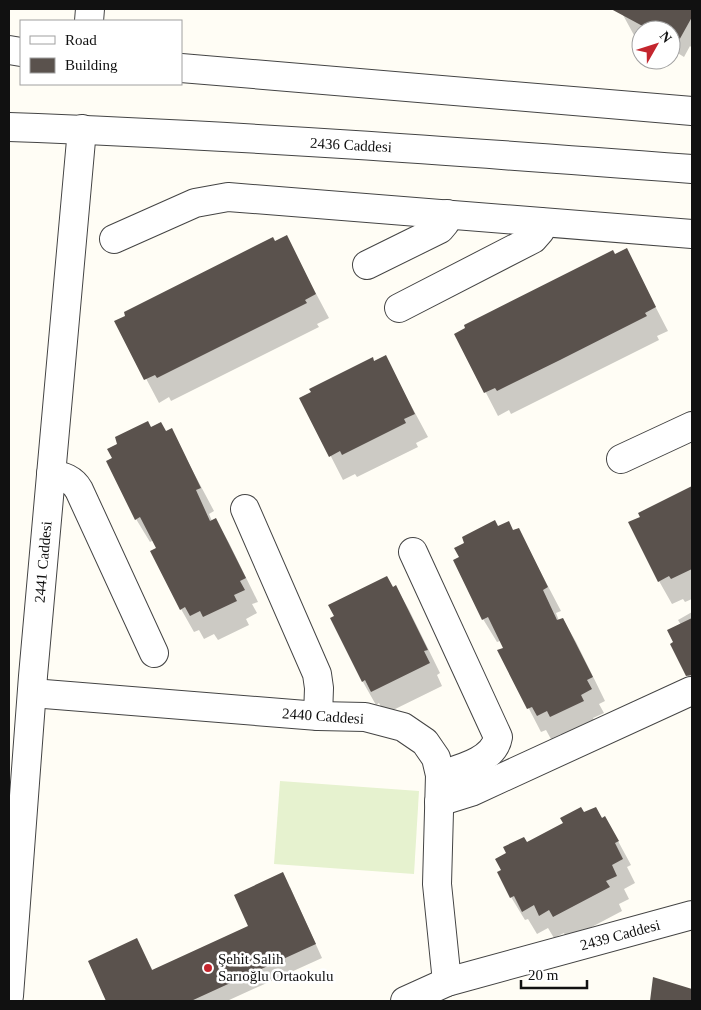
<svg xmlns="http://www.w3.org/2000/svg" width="701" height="1010" font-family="'Times New Roman',serif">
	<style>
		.pitch { fill: #e6f2cf }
		.shadow { fill: #0003 }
		.building { fill: #5a524d }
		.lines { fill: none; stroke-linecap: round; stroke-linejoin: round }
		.minor-casing { stroke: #444; stroke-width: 30 }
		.minor { stroke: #fff; stroke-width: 28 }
		.poi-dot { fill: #c4262e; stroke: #fff; stroke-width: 2 }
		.labels { text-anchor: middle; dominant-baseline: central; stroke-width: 5; stroke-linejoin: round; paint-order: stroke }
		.street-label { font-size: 15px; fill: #111; stroke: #fff }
		.poi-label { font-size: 15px; fill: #111; stroke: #fff; text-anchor: start }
	</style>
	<rect width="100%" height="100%" fill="#fffdf5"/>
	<!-- pitch -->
	<path class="pitch" d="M280,781L419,791L414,874L274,864Z"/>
	<!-- shadow -->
	<g class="shadow">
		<path d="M626,9H692V45L691,47L690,46L684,57L676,52L674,57L671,55V30H641V40L635,37L623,15Z"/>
		<path d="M286,237L329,318L317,324L319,327L171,401L169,397L159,403L116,322Z"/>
		<path d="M626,250L668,331L657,336L659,340L511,414L509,410L498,416L456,335Z"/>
		<path d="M385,357L428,437L416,443L418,447L357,477L355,474L343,480L301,398Z"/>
		<path d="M151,428L166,432L171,430L214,511L209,514L212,521L216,520L229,543L258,602L252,604L257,613L246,619L249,625L218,640L214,634L204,639L199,630L194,632L181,609L158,549L154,540L150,542L136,519L113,459Z"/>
		<path d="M692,487V599L685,602L683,599L672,604L659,581L639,514Z"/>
		<path d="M498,528L513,532L518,529L561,611L556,613L559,621L563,619L576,642L605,701L599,704L604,713L593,718L596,724L565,740L561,734L551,739L546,730L541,732L499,651L505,648L500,641L497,642L483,619Z"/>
		<path d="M396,587L409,610L440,673L437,675L442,686L385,714L379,703L376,705L363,682L332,619Z"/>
		<path d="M692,612V683L684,669L675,643L681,625L678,620Z"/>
		<path d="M584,814L618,841L631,865L627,867L635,883L624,889L629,899L619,904L622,911L567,940L564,933L554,938L548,928L537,934L528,919L525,920L511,897L527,844Z"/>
		<path d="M290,887L322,958L227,1001H108L90,962L137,940L153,971L250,927Z"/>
	</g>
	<!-- building -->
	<g class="building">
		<path d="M611,9H692V17L677,44L671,41V30H650Z"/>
		<path d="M287,235L316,294L305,300L307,303L157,378L155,375L144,380L114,321L125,316L124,312L273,237L275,241Z"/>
		<path d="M627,248L656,307L645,313L647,316L560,360L497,391L495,388L484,393L454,334L465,328L464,325L613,250L615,254Z"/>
		<path d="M386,355L415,414L404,419L406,423L342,455L340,451L329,457L299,398L311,392L309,389L373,357L374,361Z"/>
		<path d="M148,421L151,427L161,422L166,431L172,428L201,488L196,490L210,521L216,518L246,578L240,581L245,590L234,595L237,601L203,617L200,611L190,616L185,607L180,610L150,551L156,548L140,517L135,520L106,461L112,458L107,449L117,444L115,437Z"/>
		<path d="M692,486V569L671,579L669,576L658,582L628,522L640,517L638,513Z"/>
		<path d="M495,520L498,526L509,521L513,530L519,528L548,587L543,590L557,620L563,618L593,677L587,680L592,689L581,695L584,701L550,717L547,711L537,716L532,707L527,709L497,650L503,648L488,617L482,620L453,560L459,557L454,548L464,543L462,537Z"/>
		<path d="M387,576L393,587L396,585L428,650L424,651L430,663L371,692L365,680L362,682L330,618L334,616L328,605Z"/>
		<path d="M692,618V675L686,676L670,644L673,642L667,630Z"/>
		<path d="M581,807L584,812L596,807L602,818L605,816L619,841L615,843L623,859L612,865L617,876L606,881L610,887L553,917L549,910L539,916L534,905L522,912L514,896L510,898L497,872L501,870L495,859L506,853L503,847L524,837L527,842L563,823L560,818Z"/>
		<path d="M283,872L316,944L191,1001H106L88,961L137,938L152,970L248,926L234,895Z"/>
		<path d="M653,977L692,989V1001H650Z"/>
	</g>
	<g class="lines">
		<defs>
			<g id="minor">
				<path d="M89,21L90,9"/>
				<path d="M9,50L21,52"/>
				<path d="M181,68L692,111"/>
				<path d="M9,127C237,135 465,152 692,169"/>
				<path d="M114,239L195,203L228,197L692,234"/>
				<path d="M367,265L440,229L445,223L447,214"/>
				<path d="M399,308L533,239L540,231V222"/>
				<path d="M621,459L692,426"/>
				<path d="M51,474C63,476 73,479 79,490L154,653"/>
				<path d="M245,509L317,674L319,688L318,716"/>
				<path d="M413,552L498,737C494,761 459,769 440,775"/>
				<path d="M32,693L318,716L365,717L403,727L425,742L436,758L440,775L437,884L447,982"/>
				<path d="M439,802L471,792L691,691"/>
				<path d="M9,996L33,676L82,129"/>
				<path d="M405,1001L447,982L692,915"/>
			</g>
		</defs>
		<!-- minor casing -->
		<use href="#minor" class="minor-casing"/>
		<!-- minor -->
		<use href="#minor" class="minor"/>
	</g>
	<!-- markers -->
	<circle class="poi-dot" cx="208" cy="968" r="5"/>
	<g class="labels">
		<!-- street labels -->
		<g class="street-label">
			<text transform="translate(351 145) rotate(3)">2436 Caddesi</text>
			<text transform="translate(43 562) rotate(-85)">2441 Caddesi</text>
			<text transform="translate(323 716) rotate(4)">2440 Caddesi</text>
			<text transform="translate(620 935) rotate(-15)">2439 Caddesi</text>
		</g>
		<!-- poi labels -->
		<g class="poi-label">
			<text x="218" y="959">Şehit Salih<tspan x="218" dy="17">Sarıoğlu Ortaokulu</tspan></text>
		</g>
	</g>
	<!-- border -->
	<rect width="701" height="1010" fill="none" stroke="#111111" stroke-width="20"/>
	<!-- legend -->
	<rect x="20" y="20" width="162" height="65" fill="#ffffff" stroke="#a0a0a0"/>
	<rect x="30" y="36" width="25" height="8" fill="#ffffff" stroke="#a0a0a0"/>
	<text x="65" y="45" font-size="15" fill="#111111">Road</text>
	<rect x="30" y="58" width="25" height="15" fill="#5a524d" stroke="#a0a0a0"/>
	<text x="65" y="70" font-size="15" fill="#111111">Building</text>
	<!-- north arrow -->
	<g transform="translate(656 45) rotate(51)"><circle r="24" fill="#ffffff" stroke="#a0a0a0"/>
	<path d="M0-4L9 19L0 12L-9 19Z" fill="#c4262e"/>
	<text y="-8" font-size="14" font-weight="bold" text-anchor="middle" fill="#111111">N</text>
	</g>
	<!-- scale -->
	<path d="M521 980v8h66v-8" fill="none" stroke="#111111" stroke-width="2.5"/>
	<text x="528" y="980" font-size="15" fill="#111111" stroke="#ffffff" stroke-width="4" paint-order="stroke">20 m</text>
</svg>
